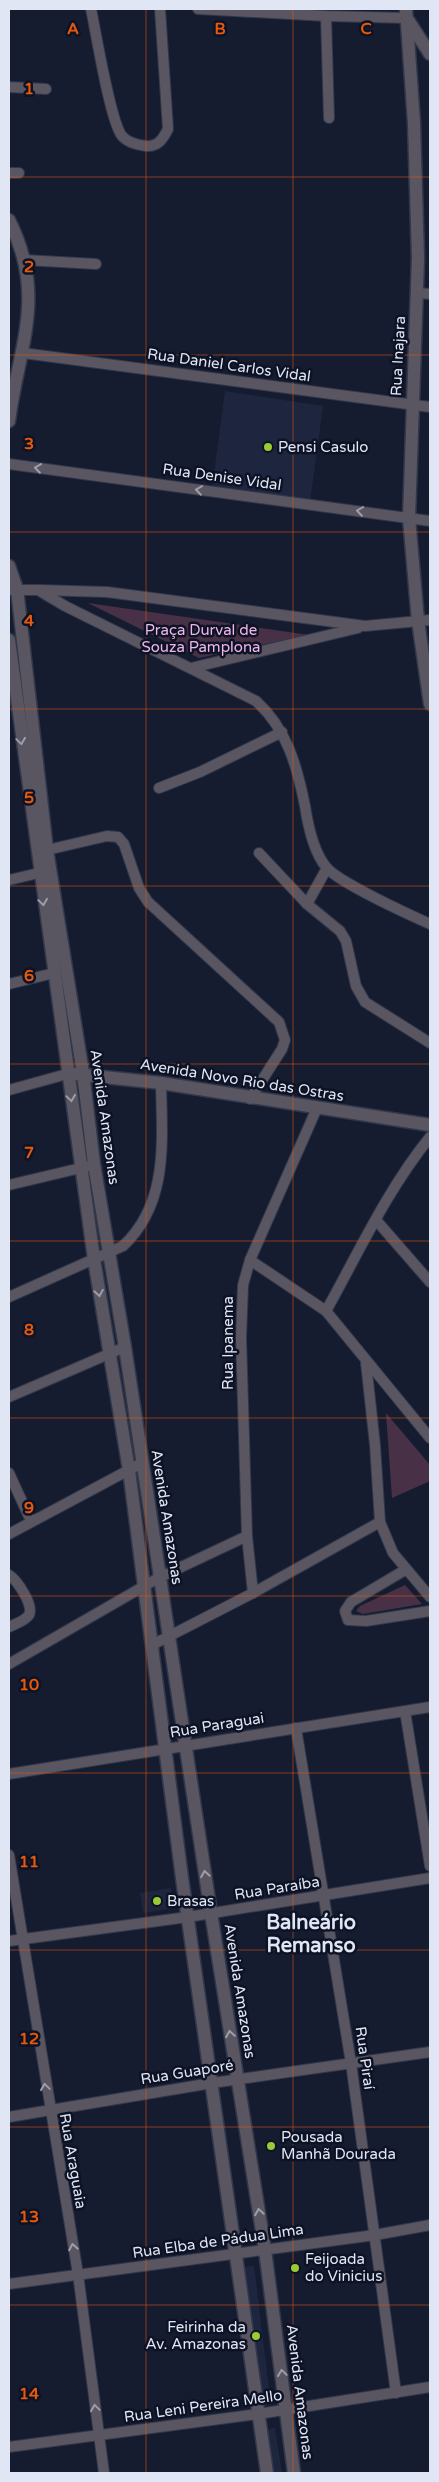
<svg xmlns="http://www.w3.org/2000/svg" width="439" height="2482" font-family="'Varela Round',sans-serif">
	<style>
		.built { fill: #1e253f }
		.green { fill: #483147 }
		.lines { fill: none; stroke-linecap: round; stroke-linejoin: round }
		.minor-casing { stroke: #32384b; stroke-width: 12 }
		.tertiary-casing { stroke: #32384b; stroke-width: 15 }
		.minor { stroke: #595661; stroke-width: 10 }
		.tertiary { stroke: #595661; stroke-width: 12 }
		.oneway { stroke: #9d9eaa }
		.grid { fill: none; stroke: #e8590c; stroke-width: 1; stroke-opacity: 0.55 }
		.poi-dot { fill: #9acb34; stroke: #0d1325; stroke-width: 2 }
		.labels { text-anchor: middle; dominant-baseline: central; stroke-width: 5; stroke-linejoin: round; paint-order: stroke }
		.street-label { font-size: 15px; fill: #e1e6f4; stroke: #0d1325 }
		.poi-label { font-size: 15px; fill: #e1e6f4; stroke: #0d1325; text-anchor: start }
		.park-label { font-size: 15px; fill: #efb6ec; stroke: #0d1325 }
		.district-label { font-size: 20px; font-weight: bold; fill: #e1e6f4; stroke: #0d1325 }
		.grid-label { font-size: 16px; text-anchor: middle; font-weight: bold; fill: #e8590c; stroke: #0d1325; stroke-width: 5; stroke-linejoin: round; paint-order: stroke }
	</style>
	<rect width="100%" height="100%" fill="#161c30"/>
	<!-- built -->
	<g class="built">
		<path d="M225,391L323,406L310,502L212,489Z"/>
		<path d="M171,1888L174,1908L143,1913L140,1893Z"/>
		<path d="M254,2266L271,2405L260,2406L241,2267Z"/>
		<path d="M275,2428L282,2473H270L265,2430Z"/>
	</g>
	<!-- green -->
	<g class="green">
		<path d="M88,603L309,635L199,658Z"/>
		<path d="M386,1413L430,1465V1481L392,1498Z"/>
		<path d="M405,1585L422,1604L363,1614L356,1611L360,1606Z"/>
	</g>
	<g class="lines">
		<defs>
			<g id="minor">
				<path d="M91,9C96,32 110,121 122,136C128,143 137,145 146,146C158,147 163,139 168,129L160,9"/>
				<path d="M198,9L326,16L407,18"/>
				<path d="M326,16L329,118"/>
				<path d="M9,87L46,89"/>
				<path d="M9,173H19"/>
				<path d="M25,260L96,264"/>
				<path d="M418,293L430,294"/>
				<path d="M23,353L430,407"/>
				<path d="M9,464L430,521"/>
				<path d="M9,590H38L65,606L256,701C287,729 297,766 305,806C308,826 313,851 326,867C338,882 410,915 430,924"/>
				<path d="M39,590L107,592L365,626L430,620"/>
				<path d="M191,668L358,628"/>
				<path d="M159,788L200,772L282,732"/>
				<path d="M47,850L107,836L118,837L124,844L139,888L148,902L279,1022L285,1040L282,1049L250,1099"/>
				<path d="M259,853L307,904L340,931L346,941L356,986L365,1002L430,1043"/>
				<path d="M9,880L47,871"/>
				<path d="M307,904L327,868"/>
				<path d="M9,984L54,973"/>
				<path d="M9,1090L67,1074"/>
				<path d="M9,1185L89,1166"/>
				<path d="M376,1220L430,1282"/>
				<path d="M250,1260L326,1311L430,1438"/>
				<path d="M9,1297L123,1246C169,1203 162,1141 161,1083"/>
				<path d="M326,1311C359,1252 387,1190 430,1137"/>
				<path d="M366,1363L375,1445L380,1522L393,1553L430,1597"/>
				<path d="M9,1397L125,1347"/>
				<path d="M9,1473L31,1521"/>
				<path d="M9,1534L142,1463"/>
				<path d="M405,1570L351,1602L345,1611L348,1620L366,1621L430,1611"/>
				<path d="M9,1575C17,1580 34,1605 29,1615C25,1621 15,1624 9,1627"/>
				<path d="M253,1593L247,1536L241,1338L243,1285L250,1260L317,1108"/>
				<path d="M152,1645L253,1593L380,1522"/>
				<path d="M9,1664L160,1577L247,1536"/>
				<path d="M405,1711L430,1866"/>
				<path d="M296,1728L351,2063L396,2393"/>
				<path d="M9,1774L430,1707"/>
				<path d="M9,1855L78,2274L104,2473"/>
				<path d="M9,1941L188,1917L430,1878"/>
				<path d="M9,2117L212,2083L430,2052"/>
				<path d="M9,2284L375,2235L430,2225"/>
				<path d="M9,2447L258,2414L430,2387"/>
			</g>
			<g id="tertiary">
				<path d="M406,9L414,123L418,258L409,518L418,621L430,704"/>
				<path d="M408,20L430,54"/>
				<path d="M9,220C47,296 19,345 9,421"/>
				<path d="M9,566L17,589L47,850L83,1073L94,1164L125,1347L211,1913L265,2250L294,2473"/>
				<path d="M9,640L94,1259L129,1470L182,1878L267,2473"/>
				<path d="M75,1074L161,1083L430,1125"/>
			</g>
		</defs>
		<!-- minor casing -->
		<use href="#minor" class="minor-casing"/>
		<!-- tertiary casing -->
		<use href="#tertiary" class="tertiary-casing"/>
		<!-- minor -->
		<use href="#minor" class="minor"/>
		<!-- tertiary -->
		<use href="#tertiary" class="tertiary"/>
	</g>
	<!-- one-way arrows -->
	<defs><path id="oneway-chevron" d="M-2-3.5L2.5 0L-2 3.5" fill="none" stroke-width="1.6" stroke-linecap="round" stroke-linejoin="round" transform="scale(1.25)"/></defs>
	<g class="oneway">
		<use href="#oneway-chevron" transform="translate(38 468) rotate(-172)"/>
		<use href="#oneway-chevron" transform="translate(199 490) rotate(-172)"/>
		<use href="#oneway-chevron" transform="translate(360 511) rotate(-172)"/>
		<use href="#oneway-chevron" transform="translate(21 741) rotate(82)"/>
		<use href="#oneway-chevron" transform="translate(43 902) rotate(82)"/>
		<use href="#oneway-chevron" transform="translate(71 1098) rotate(82)"/>
		<use href="#oneway-chevron" transform="translate(99 1293) rotate(81)"/>
		<use href="#oneway-chevron" transform="translate(205 1874) rotate(-99)"/>
		<use href="#oneway-chevron" transform="translate(230 2034) rotate(-99)"/>
		<use href="#oneway-chevron" transform="translate(45 2087) rotate(-98)"/>
		<use href="#oneway-chevron" transform="translate(259 2212) rotate(-99)"/>
		<use href="#oneway-chevron" transform="translate(73 2247) rotate(-100)"/>
		<use href="#oneway-chevron" transform="translate(282 2373) rotate(-98)"/>
		<use href="#oneway-chevron" transform="translate(95 2408) rotate(-98)"/>
	</g>
	<!-- grid -->
	<path class="grid" d="M146,9V2473M293,9V2473M9,177H430M9,355H430M9,532H430M9,709H430M9,886H430M9,1064H430M9,1241H430M9,1418H430M9,1596H430M9,1773H430M9,1950H430M9,2127H430M9,2305H430"/>
	<!-- markers -->
	<g class="poi-dot">
		<circle cx="268" cy="447" r="5"/>
		<circle cx="157" cy="1901" r="5"/>
		<circle cx="271" cy="2146" r="5"/>
		<circle cx="295" cy="2268" r="5"/>
		<circle cx="256" cy="2336" r="5"/>
	</g>
	<g class="labels">
		<!-- street labels -->
		<g class="street-label">
			<text transform="translate(398 356) rotate(-87)">Rua Inajara</text>
			<text transform="translate(229 365) rotate(8)">Rua Daniel Carlos Vidal</text>
			<text transform="translate(222 477) rotate(8)">Rua Denise Vidal</text>
			<text transform="translate(242 1080) rotate(9)">Avenida Novo Rio das Ostras</text>
			<text transform="translate(105 1117) rotate(82)">Avenida Amazonas</text>
			<text transform="translate(228 1343) rotate(-90)">Rua Ipanema</text>
			<text transform="translate(167 1517) rotate(81)">Avenida Amazonas</text>
			<text transform="translate(217 1725) rotate(-9)">Rua Paraguai</text>
			<text transform="translate(277 1888) rotate(-9)">Rua Paraíba</text>
			<text transform="translate(240 1991) rotate(81)">Avenida Amazonas</text>
			<text transform="translate(365 2058) rotate(82)">Rua Piraí</text>
			<text transform="translate(187 2072) rotate(-9)">Rua Guaporé</text>
			<text transform="translate(73 2161) rotate(80)">Rua Araguaia</text>
			<text transform="translate(218 2241) rotate(-8)">Rua Elba de Pádua Lima</text>
			<text transform="translate(300 2392) rotate(83)">Avenida Amazonas</text>
			<text transform="translate(203 2406) rotate(-8)">Rua Leni Pereira Mello</text>
		</g>
		<!-- poi labels -->
		<g class="poi-label">
			<text x="278" y="447">Pensi Casulo</text>
			<text x="167" y="1901">Brasas</text>
			<text x="281" y="2137">Pousada<tspan x="281" dy="17">Manhã Dourada</tspan></text>
			<text x="305" y="2259">Feijoada<tspan x="305" dy="17">do Vinicius</tspan></text>
			<text x="246" y="2327" text-anchor="end">Feirinha da<tspan x="246" dy="17">Av. Amazonas</tspan></text>
		</g>
		<!-- park labels -->
		<g class="park-label">
			<text x="201" y="630">Praça Durval de<tspan x="201" dy="17">Souza Pamplona</tspan></text>
		</g>
		<!-- district labels -->
		<g class="district-label">
			<text x="311" y="1923">Balneário<tspan x="311" dy="23">Remanso</tspan></text>
		</g>
	</g>
	<g class="grid-label">
		<text x="73" y="34">A</text>
		<text x="220" y="34">B</text>
		<text x="366" y="34">C</text>
		<text x="29" y="94">1</text>
		<text x="29" y="272">2</text>
		<text x="29" y="449">3</text>
		<text x="29" y="626">4</text>
		<text x="29" y="803">5</text>
		<text x="29" y="981">6</text>
		<text x="29" y="1158">7</text>
		<text x="29" y="1335">8</text>
		<text x="29" y="1513">9</text>
		<text x="29" y="1690">10</text>
		<text x="29" y="1867">11</text>
		<text x="29" y="2044">12</text>
		<text x="29" y="2222">13</text>
		<text x="29" y="2399">14</text>
	</g>
	<!-- border -->
	<rect width="439" height="2482" fill="none" stroke="#e1e6f4" stroke-width="20"/>
</svg>
